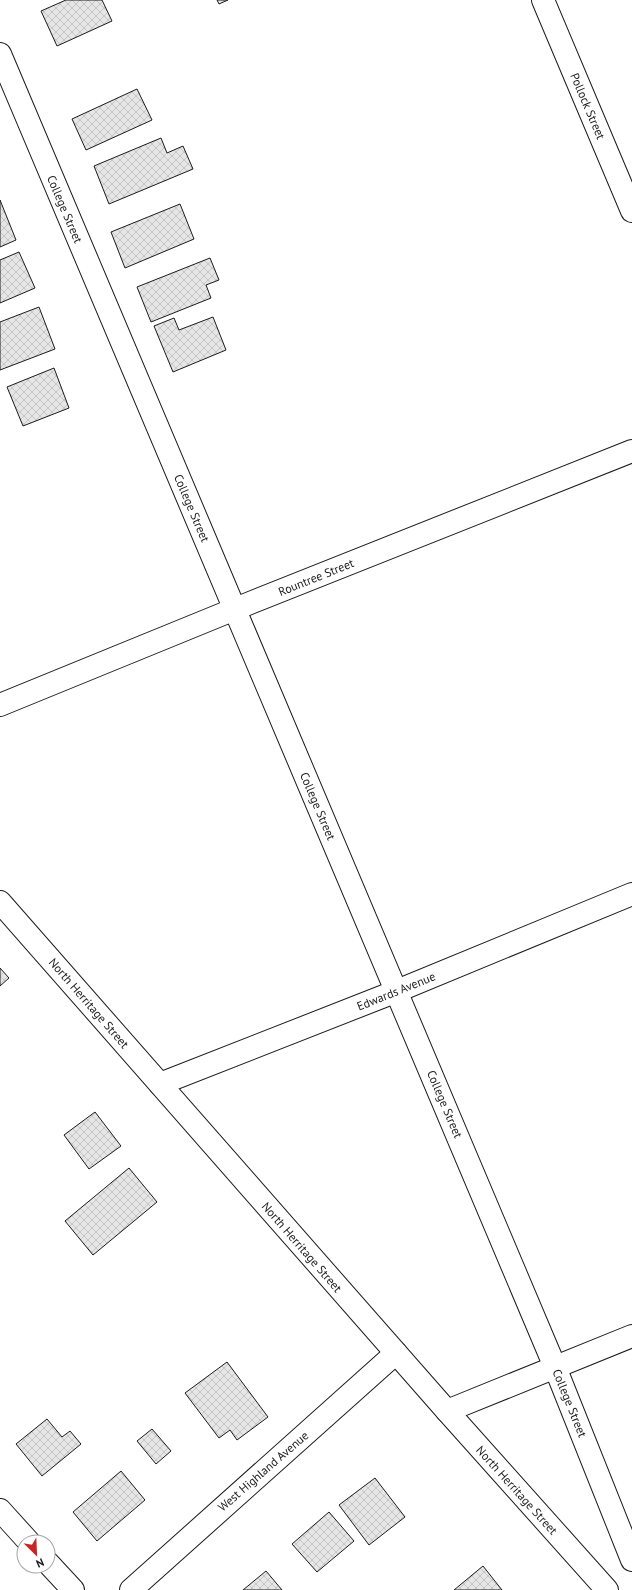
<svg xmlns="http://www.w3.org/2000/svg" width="632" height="1590" font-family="'PT Sans',sans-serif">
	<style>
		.building { fill: url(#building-cross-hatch); stroke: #1a1a1a }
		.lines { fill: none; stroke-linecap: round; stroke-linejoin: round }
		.minor-casing { stroke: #1a1a1a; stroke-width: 24 }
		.tertiary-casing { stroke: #1a1a1a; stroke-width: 24 }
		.minor { stroke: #fff; stroke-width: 22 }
		.tertiary { stroke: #fff; stroke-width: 22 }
		.labels { text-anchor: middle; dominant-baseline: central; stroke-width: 3; stroke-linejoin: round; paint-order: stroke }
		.street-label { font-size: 12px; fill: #1a1a1a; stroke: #fff }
	</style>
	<defs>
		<pattern id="building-cross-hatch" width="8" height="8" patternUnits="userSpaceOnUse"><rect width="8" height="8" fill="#e6e6e6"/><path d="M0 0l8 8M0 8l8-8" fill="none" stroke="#c5c5c5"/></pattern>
	</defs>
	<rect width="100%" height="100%" fill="#fff"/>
	<!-- building -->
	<g class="building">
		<path d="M66,0H102L112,21L57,46L41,11Z"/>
		<path d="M217,0H228L219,4Z"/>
		<path d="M137,89L152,120L86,150L72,119Z"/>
		<path d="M161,138L167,153L183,146L193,169L109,204L94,166Z"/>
		<path d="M0,200L16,240L0,247Z"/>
		<path d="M180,204L194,239L125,268L111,232Z"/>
		<path d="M19,252L35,288L0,303V260Z"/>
		<path d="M210,258L219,280L206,285L211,298L151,322L137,287Z"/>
		<path d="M39,307L55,349L0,370V322Z"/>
		<path d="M213,317L226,350L173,372L154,326L174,318L179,330Z"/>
		<path d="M54,368L69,408L23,426L7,387Z"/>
		<path d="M0,968L9,978L0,986Z"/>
		<path d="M95,1112L121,1146L89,1169L64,1135Z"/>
		<path d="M129,1168L157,1202L93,1255L65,1221Z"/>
		<path d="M227,1362L268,1417L237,1440L230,1430L219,1438L185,1393Z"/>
		<path d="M47,1419L62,1437L70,1431L81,1444L42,1476L16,1444Z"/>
		<path d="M152,1429L171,1451L156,1464L137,1441Z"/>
		<path d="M121,1471L145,1500L97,1541L73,1512Z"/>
		<path d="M375,1478L405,1517L369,1545L339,1505Z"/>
		<path d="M329,1512L354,1541L317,1572L292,1544Z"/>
		<path d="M483,1566L502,1590H454Z"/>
		<path d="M266,1571L282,1590H243Z"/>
	</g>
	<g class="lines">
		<defs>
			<g id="minor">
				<path d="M543,0L632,211"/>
				<path d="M0,54L555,1367L632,1560"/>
				<path d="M0,705L235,609L632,451"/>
				<path d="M160,1084L397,991L632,894"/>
				<path d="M447,1411L632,1336"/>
				<path d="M0,1510L29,1542"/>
				<path d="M48,1563L73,1590"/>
			</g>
			<g id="tertiary">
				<path d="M0,902L447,1411L607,1590"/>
				<path d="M131,1590L396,1353"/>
			</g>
		</defs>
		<!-- minor casing -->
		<use href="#minor" class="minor-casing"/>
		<!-- tertiary casing -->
		<use href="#tertiary" class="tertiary-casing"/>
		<!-- minor -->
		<use href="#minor" class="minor"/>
		<!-- tertiary -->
		<use href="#tertiary" class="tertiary"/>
	</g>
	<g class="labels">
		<!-- street labels -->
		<g class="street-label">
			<text transform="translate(588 106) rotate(67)">Pollock Street</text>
			<text transform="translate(65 209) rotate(67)">College Street</text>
			<text transform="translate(192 508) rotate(67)">College Street</text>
			<text transform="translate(316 577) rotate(-22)">Rountree Street</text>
			<text transform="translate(318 806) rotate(67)">College Street</text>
			<text transform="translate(396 991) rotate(-22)">Edwards Avenue</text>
			<text transform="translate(89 1003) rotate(49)">North Herritage Street</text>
			<text transform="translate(445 1104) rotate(67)">College Street</text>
			<text transform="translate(302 1247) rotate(49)">North Herritage Street</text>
			<text transform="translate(570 1403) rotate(68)">College Street</text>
			<text transform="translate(263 1471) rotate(-41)">West Highland Avenue</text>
			<text transform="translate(517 1490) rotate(48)">North Herritage Street</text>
		</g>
	</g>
	<!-- north arrow -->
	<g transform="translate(36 1554) rotate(156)"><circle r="19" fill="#ffffff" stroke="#a3a3a3"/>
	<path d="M0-3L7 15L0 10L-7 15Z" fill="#c62828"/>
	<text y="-6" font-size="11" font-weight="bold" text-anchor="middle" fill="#1a1a1a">N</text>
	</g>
</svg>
